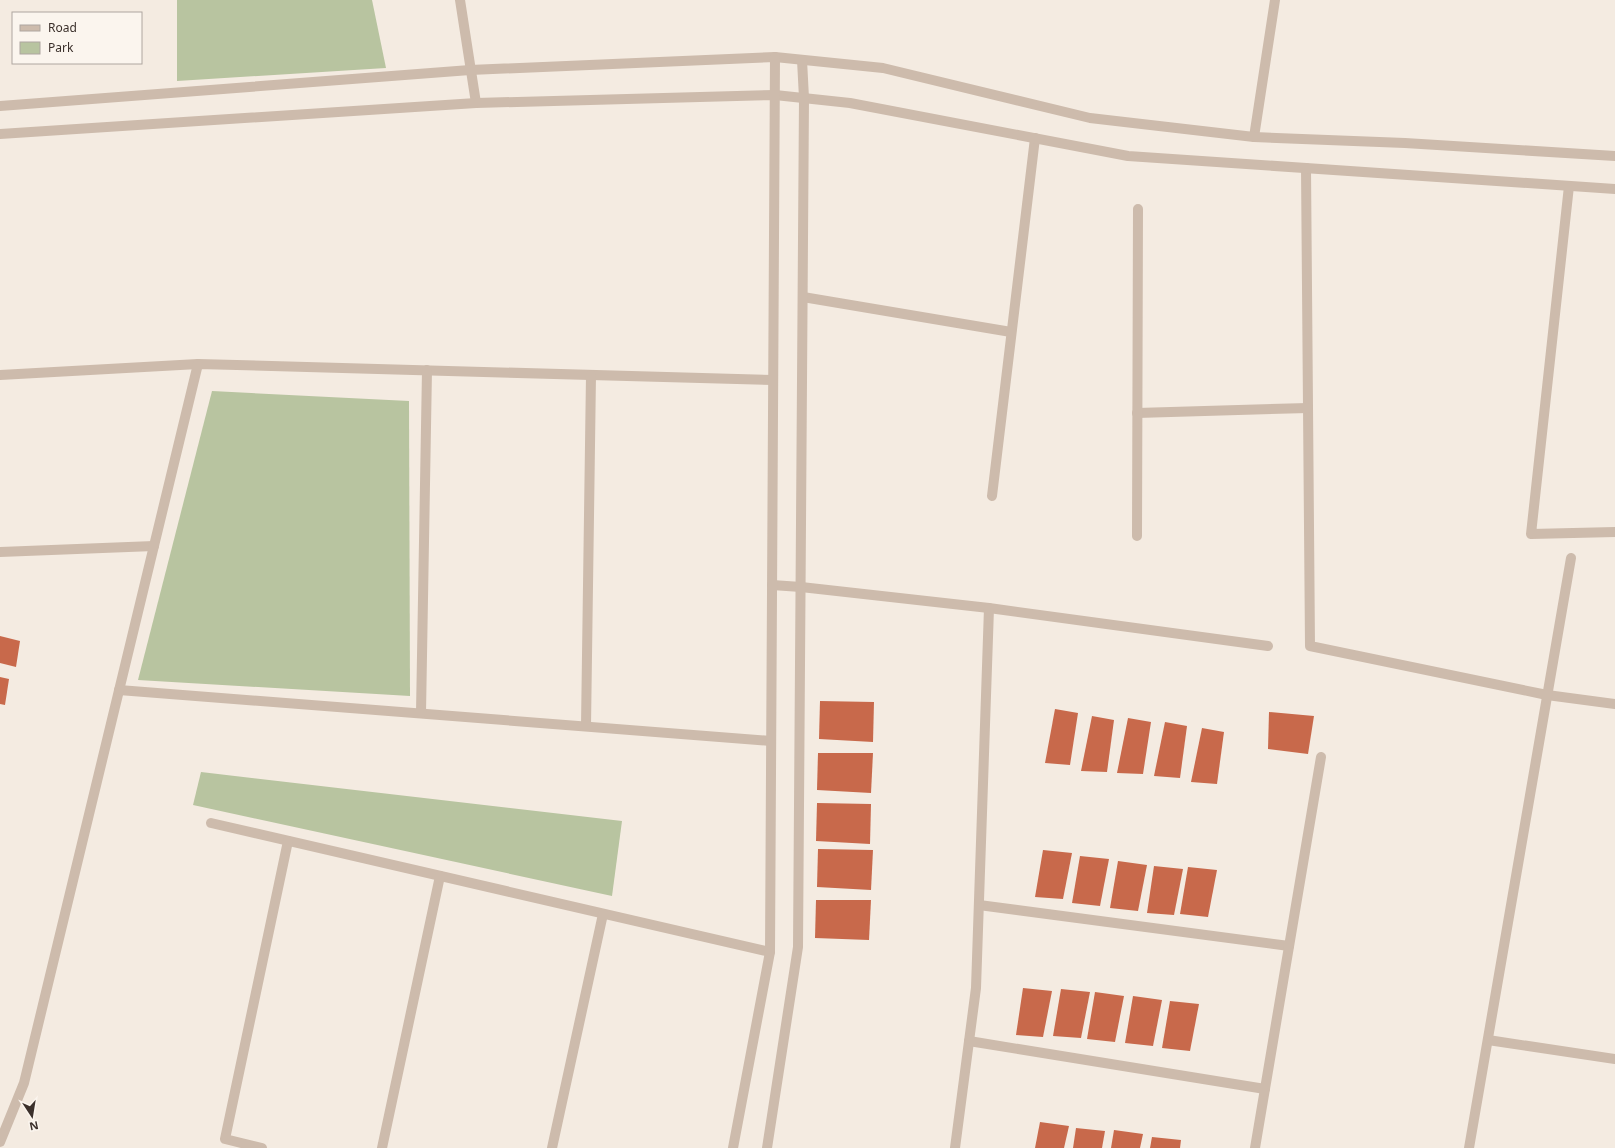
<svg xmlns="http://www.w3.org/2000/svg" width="1615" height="1148" font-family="'Noto Sans',sans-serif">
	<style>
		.green { fill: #b8c4a0 }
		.building { fill: #c8694b }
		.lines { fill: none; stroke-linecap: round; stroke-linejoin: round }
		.minor { stroke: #cdbbac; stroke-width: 10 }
		.tertiary { stroke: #cdbbac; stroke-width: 10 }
	</style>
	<rect width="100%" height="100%" fill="#f4ebe1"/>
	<!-- green -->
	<g class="green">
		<path d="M177,0H372L386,68L177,81Z"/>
		<path d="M212,391L409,401L410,696L138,680Z"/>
		<path d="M201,772L622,821L612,896L193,805Z"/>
	</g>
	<!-- building -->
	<g class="building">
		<path d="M0,636L20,641L16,667L0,663Z"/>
		<path d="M0,677L9,679L5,705L0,704Z"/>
		<path d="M820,701L874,702L873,742L819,739Z"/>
		<path d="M1055,709L1078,713L1070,765L1045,763Z"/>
		<path d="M1269,712L1314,716L1308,754L1268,749Z"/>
		<path d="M1092,716L1114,720L1107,772L1081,771Z"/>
		<path d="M1128,718L1151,722L1143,774L1117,773Z"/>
		<path d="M1165,722L1187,726L1180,778L1154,776Z"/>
		<path d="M1202,728L1224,732L1217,784L1191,782Z"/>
		<path d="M818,753H873L871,793L817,790Z"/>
		<path d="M817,803L871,804L870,844L816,841Z"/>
		<path d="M818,849L873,850L871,890L817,887Z"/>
		<path d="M1043,850L1072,853L1063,899L1035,897Z"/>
		<path d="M1080,856L1109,859L1100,906L1072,903Z"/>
		<path d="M1118,861L1147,865L1138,911L1110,908Z"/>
		<path d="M1154,866L1183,869L1174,915L1147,913Z"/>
		<path d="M1188,867L1217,870L1208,917L1180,914Z"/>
		<path d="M816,900H871L869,940L815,938Z"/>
		<path d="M1023,988L1052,991L1043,1037L1016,1035Z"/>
		<path d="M1061,989L1090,992L1081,1038L1053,1036Z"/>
		<path d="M1095,992L1124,996L1115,1042L1087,1039Z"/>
		<path d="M1133,996L1162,1000L1153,1046L1125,1043Z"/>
		<path d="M1170,1001L1199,1004L1190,1051L1162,1048Z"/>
		<path d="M1040,1122L1069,1126L1064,1148H1035Z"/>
		<path d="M1076,1128L1105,1131L1102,1148H1073Z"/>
		<path d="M1114,1130L1143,1134L1140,1148H1111Z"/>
		<path d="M1152,1137L1181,1140L1180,1148H1150Z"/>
	</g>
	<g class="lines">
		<!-- minor -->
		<g class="minor">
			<path d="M460,0L476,103"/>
			<path d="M1254,137L1275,0"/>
			<path d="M1306,168L1310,646L1547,695L1615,704"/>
			<path d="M1569,186L1531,534L1615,532"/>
			<path d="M803,297L1011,332"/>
			<path d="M0,375L198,364L773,380"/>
			<path d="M1137,413L1308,408"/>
			<path d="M992,496L1035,138"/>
			<path d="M1137,536L1138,209"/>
			<path d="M0,552L154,546"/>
			<path d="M772,585L801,587L989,608L1268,646"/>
			<path d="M119,690L771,741"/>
			<path d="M421,713L427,370"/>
			<path d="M586,726L591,375"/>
			<path d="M211,823L770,952"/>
			<path d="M979,905L1289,946"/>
			<path d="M1488,1040L1615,1059"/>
			<path d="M969,1041L1265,1089"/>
			<path d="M0,1142L24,1083L198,364"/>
			<path d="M262,1148L225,1139L288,841"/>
			<path d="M382,1148L440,876"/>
			<path d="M552,1148L603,914"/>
			<path d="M955,1148L976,988L989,608"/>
			<path d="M1255,1148L1321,757"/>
			<path d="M1469,1148L1571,558"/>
		</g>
		<!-- tertiary -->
		<g class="tertiary">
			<path d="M0,106L470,70L775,57L883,68L1090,118L1254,137L1405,143L1615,156"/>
			<path d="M0,134L476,103L775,95L850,103L1128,156L1615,189"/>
			<path d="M733,1148L770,952L775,57"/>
			<path d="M767,1148L798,947L804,98L802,60"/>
		</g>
	</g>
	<!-- legend -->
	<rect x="12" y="12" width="130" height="52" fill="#fbf5ee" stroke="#aea6a0"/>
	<rect x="20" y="25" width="20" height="6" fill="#cdbbac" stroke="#aea6a0"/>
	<text x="48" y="32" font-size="12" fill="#3b302b">Road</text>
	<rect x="20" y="42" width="20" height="12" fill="#b8c4a0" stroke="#aea6a0"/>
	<text x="48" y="52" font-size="12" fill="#3b302b">Park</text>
	<!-- north arrow -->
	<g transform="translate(32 1116) rotate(168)" stroke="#fbf5ee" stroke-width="3" paint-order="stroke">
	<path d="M0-3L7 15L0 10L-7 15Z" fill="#3b302b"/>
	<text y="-6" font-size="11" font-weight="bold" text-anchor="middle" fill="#3b302b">N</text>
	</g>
</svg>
